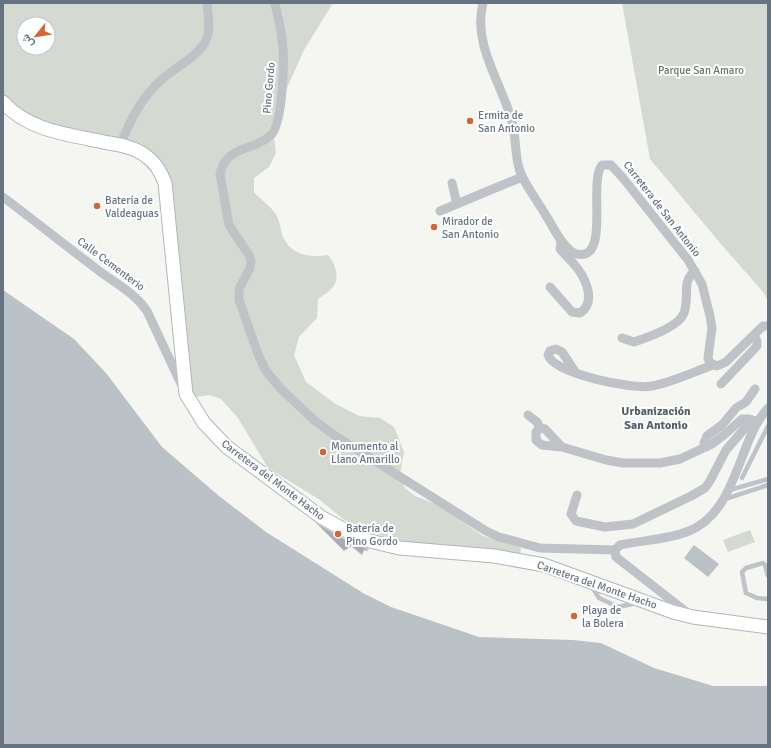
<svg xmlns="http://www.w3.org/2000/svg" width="771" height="748" font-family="Signika,Vazirmatn,sans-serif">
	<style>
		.green { fill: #d4dad2; fill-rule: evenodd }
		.water { fill: #bac2c8 }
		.building { fill: #a7adb3; stroke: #d7d7d5 }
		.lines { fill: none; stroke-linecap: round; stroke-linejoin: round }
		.secondary-casing { stroke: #b2b6ba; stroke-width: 15 }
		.service { stroke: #bfc2c6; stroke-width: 4.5 }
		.minor { stroke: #bfc2c6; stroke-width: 9 }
		.secondary { stroke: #fff; stroke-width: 13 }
		.poi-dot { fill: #d26636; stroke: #fff; stroke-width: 1.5 }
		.labels { text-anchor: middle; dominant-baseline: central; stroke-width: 4; stroke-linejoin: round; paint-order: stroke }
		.park-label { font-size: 11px; fill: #687866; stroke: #fff }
		.street-label { font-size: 11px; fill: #677381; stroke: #fff }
		.poi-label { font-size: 11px; fill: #677381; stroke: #fff; text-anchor: start }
		.neighbourhood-label { font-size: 12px; font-weight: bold; fill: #555d66; stroke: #fff }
	</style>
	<rect width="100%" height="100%" fill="#f5f5f2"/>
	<!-- green -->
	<g class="green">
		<path d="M3,3H333L304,50L287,88L274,138L276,153L269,167L254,178V192C260,200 270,205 275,213C280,220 280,229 283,237C291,255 310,258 328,255C336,264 341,280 331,289C328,293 322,296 318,299L317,318L299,337L294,355L306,382L334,403L359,416L380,418L394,427L404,452L400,474L405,488L415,496L441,506L483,536L519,547L521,549L520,555L418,547L364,530L343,519L320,500L268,468L238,418L221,399L209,395L197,397L189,393L164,205C158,181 155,167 134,153C97,141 30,124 3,98ZM24,24H48V48H24Z"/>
		<path d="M622,3H768V302L764,293L720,243L650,159Z"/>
		<path d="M750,530L755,542L728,552L723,540Z"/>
	</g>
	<!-- water -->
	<g class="water">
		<path d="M3,290L74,339L106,373L162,447L219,496L266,532L363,593L391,607L479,637L573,640L601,643L654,668L713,686H768V745H3Z"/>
		<path d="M694,545L719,564L708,577L684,558Z"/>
	</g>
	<!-- building -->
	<path class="building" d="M316,523L348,541L368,549V551L364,550L362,555L351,546L344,551Z"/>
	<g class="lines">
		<defs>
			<path id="secondary" d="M3,102C29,132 73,135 109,143C122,145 136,148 146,156C156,163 161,172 165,183L186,394L204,423L227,447L321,517L352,534L370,541L399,548L494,556L544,565L673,612L693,617L768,627"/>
		</defs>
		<!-- secondary casing -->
		<use href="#secondary" class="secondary-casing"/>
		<!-- service -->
		<g class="service">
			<path d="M742,478L768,426"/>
			<path d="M730,490L768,479"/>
			<path d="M725,499L768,485"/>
			<path d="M768,576L765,565L763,563L746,568L742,572L746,593L757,598L768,599"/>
			<path d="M591,585L599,598L618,607L637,603"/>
		</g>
		<!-- minor -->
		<g class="minor">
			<path d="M275,3C277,15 281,27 282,39C285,57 283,123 271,135C253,152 226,145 220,174L229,225L249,255L251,261L250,268L239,289V300L258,354L266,371L281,389L314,420L334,435L486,531L499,537L540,548L615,550"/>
			<path d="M483,3C472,45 502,83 512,122C517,139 514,162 523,178C529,190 538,202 545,214C553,226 559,242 571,251C574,254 580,255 585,254C607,247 589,181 602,165H611L623,178L688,260L702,284L710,316L712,328L708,358L710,363L717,366L726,362L763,326H768"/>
			<path d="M120,145C130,121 141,98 161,80C173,69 200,55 206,40C211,29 208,15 207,3"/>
			<path d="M452,183L457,204"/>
			<path d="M3,197C35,221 66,246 98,270C116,284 134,292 147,311L183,388"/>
			<path d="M440,211L522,177"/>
			<path d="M550,287L572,312L580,313C598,301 584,275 573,263C569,258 564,254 560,249L561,242"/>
			<path d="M622,338L634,342C646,338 677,327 683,315C691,301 680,282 695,271"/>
			<path d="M576,373L562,352L556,349L550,351L548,355C554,374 634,390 652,386C673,382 693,372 713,365"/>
			<path d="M721,384L757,346V341L754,335"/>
			<path d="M528,415L537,422L540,428"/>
			<path d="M562,447L545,429L540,428L536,432V440L542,445L562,447L606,460L623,463H660L680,459L712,444L724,435L742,419H749L758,422"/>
			<path d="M706,447L704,443L707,436L722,425L736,408L746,402L755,389"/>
			<path d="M577,495L571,514L576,521L605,527L633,524L691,496L705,488L710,481L726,450L752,420"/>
			<path d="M615,550L620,545C642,540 667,540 689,531C731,514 737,459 757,423C760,418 764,413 768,408"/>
			<path d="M615,550L616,557L689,614"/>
		</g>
		<!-- secondary -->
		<use href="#secondary" class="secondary"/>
	</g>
	<!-- markers -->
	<g class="poi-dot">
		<circle cx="470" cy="121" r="4"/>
		<circle cx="97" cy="206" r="4"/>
		<circle cx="434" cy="227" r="4"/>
		<circle cx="323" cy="452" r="4"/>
		<circle cx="338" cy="534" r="4"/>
		<circle cx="574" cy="616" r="4"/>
	</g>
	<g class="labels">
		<!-- park labels -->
		<g class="park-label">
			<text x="701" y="70">Parque San Amaro</text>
		</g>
		<!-- street labels -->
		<g class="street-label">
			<text transform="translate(269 88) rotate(-85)">Pino Gordo</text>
			<text transform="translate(662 209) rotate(52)">Carretera de San Antonio</text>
			<text transform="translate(111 264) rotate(37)">Calle Cementerio</text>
			<text transform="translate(273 480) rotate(37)">Carretera del Monte Hacho</text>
			<text transform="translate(597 585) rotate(19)">Carretera del Monte Hacho</text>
		</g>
		<!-- poi labels -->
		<g class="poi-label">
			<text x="478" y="115">Ermita de<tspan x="478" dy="13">San Antonio</tspan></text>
			<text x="105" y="200">Batería de<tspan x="105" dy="13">Valdeaguas</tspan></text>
			<text x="442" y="221">Mirador de<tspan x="442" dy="13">San Antonio</tspan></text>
			<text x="331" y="446">Monumento al<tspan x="331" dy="13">Llano Amarillo</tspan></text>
			<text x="346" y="528">Batería de<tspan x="346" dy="13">Pino Gordo</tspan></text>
			<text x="582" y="610">Playa de<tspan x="582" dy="13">la Bolera</tspan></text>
		</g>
		<!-- neighbourhood labels -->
		<g class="neighbourhood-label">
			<text x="656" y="411">Urbanización<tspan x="656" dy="14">San Antonio</tspan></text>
		</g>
	</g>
	<!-- border -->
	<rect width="771" height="748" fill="none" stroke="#677381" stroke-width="8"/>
	<!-- north arrow -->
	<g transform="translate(36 36) rotate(240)"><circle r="19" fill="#ffffff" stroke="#c2c7cd"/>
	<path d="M0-3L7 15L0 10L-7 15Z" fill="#d26636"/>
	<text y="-6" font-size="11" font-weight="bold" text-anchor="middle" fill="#677381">ش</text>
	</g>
</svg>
